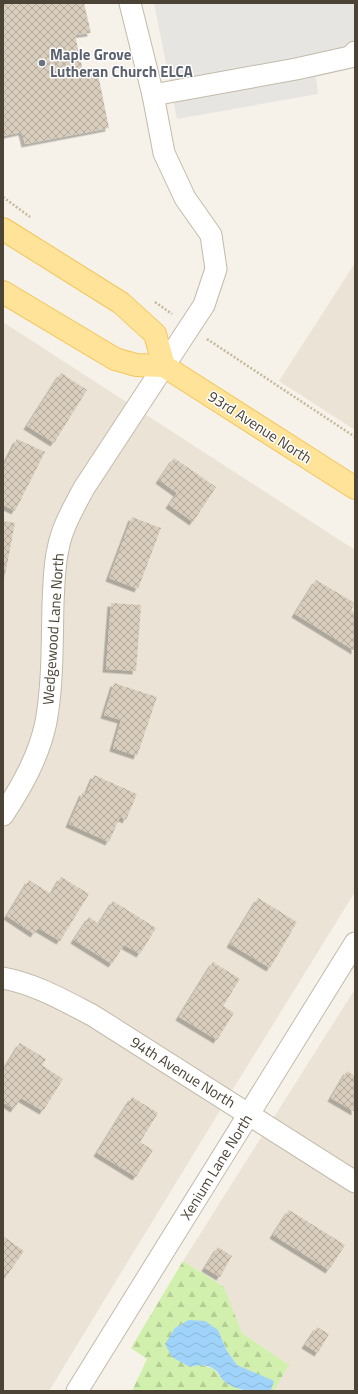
<svg xmlns="http://www.w3.org/2000/svg" width="358" height="1394" font-family="'Titillium Web',sans-serif">
	<style>
		.residential { fill: #ebe4d6 }
		.forest { fill: url(#forest-firs) }
		.parking { fill: #e7e5e1 }
		.water { fill: url(#water-waves) }
		.building { fill: url(#building-cross-hatch); filter: url(#shadow) }
		.lines { fill: none; stroke-linecap: round; stroke-linejoin: round }
		.minor-casing { stroke: #c3baaa; stroke-width: 23 }
		.major-casing { stroke: #f2c65b; stroke-width: 24 }
		.path { stroke: #c6b799; stroke-width: 2.5; stroke-dasharray: 2 2; stroke-linecap: butt }
		.minor { stroke: #fff; stroke-width: 21 }
		.major { stroke: #ffe399; stroke-width: 22 }
		.worship-dot { fill: #6b7280; stroke: #fff; stroke-width: 1.5 }
		.labels { text-anchor: middle; dominant-baseline: central; stroke-width: 3; stroke-linejoin: round; paint-order: stroke }
		.worship-label { font-size: 15px; font-weight: bold; fill: #5b616d; stroke: #fff; text-anchor: start }
		.street-label { font-size: 15px; fill: #4b4336; stroke: #fff }
	</style>
	<defs>
		<pattern id="forest-firs" width="22" height="20" patternUnits="userSpaceOnUse"><rect width="22" height="20" fill="#d1efad"/><path d="M5 1l3.5 6h-7zM16 11l3.5 6h-7z" fill="#b5ce95"/></pattern>
		<pattern id="water-waves" width="16" height="10" patternUnits="userSpaceOnUse"><rect width="16" height="10" fill="#9fd3f9"/><path d="M0 5q4-4 8 0t8 0" fill="none" stroke="#8ab6d6"/></pattern>
		<pattern id="building-cross-hatch" width="8" height="8" patternUnits="userSpaceOnUse"><rect width="8" height="8" fill="#d9cebd"/><path d="M0 0l8 8M0 8l8-8" fill="none" stroke="#b2a99a"/></pattern>
		<filter id="shadow"><feDropShadow dx="-3.5" dy="3.5" stdDeviation="0" flood-color="#0004"/></filter>
	</defs>
	<rect width="100%" height="100%" fill="#f6f2e9"/>
	<!-- residential -->
	<g class="residential">
		<path d="M355,263V430L279,381Z"/>
		<path d="M3,322L355,550V892L235,1086L49,1391H3Z"/>
		<path d="M355,989V1391H274L289,1365L242,1333L223,1286L183,1261Z"/>
	</g>
	<!-- forest -->
	<path class="forest" d="M183,1261L224,1287L242,1333L289,1365L274,1391H270L271,1390L273,1381L237,1365L227,1351L218,1330L190,1367L202,1365L214,1369L224,1381L241,1390L249,1391H132L147,1359L131,1348Z"/>
	<!-- parking -->
	<path class="parking" d="M154,3H355V68L316,77L318,94L177,119Z"/>
	<!-- water -->
	<path class="water" d="M189,1320L205,1321L218,1330L227,1351L237,1365L274,1381L271,1390C257,1393 235,1391 224,1381C220,1377 218,1371 214,1369C206,1364 198,1365 190,1367L172,1357L165,1344L175,1328Z"/>
	<!-- building -->
	<g class="building">
		<path d="M3,3H84L91,33L75,35L84,76L98,74L109,128L25,144L22,132L3,136V52H5L3,44Z"/>
		<path d="M61,373L87,390L54,443L27,426Z"/>
		<path d="M17,439L45,452L15,511L3,505V467Z"/>
		<path d="M174,458L216,487L193,522L169,505L177,493L159,480Z"/>
		<path d="M132,517L161,528L138,589L109,578Z"/>
		<path d="M3,521L15,523L4,580H3Z"/>
		<path d="M316,580L355,603L351,610L355,613V651L295,614Z"/>
		<path d="M111,603L141,605L136,671L106,669Z"/>
		<path d="M114,683L157,697L137,756L113,748L121,720L104,715Z"/>
		<path d="M94,775L137,794L126,820L120,817L109,842L69,824L83,792L86,794Z"/>
		<path d="M61,877L89,894L60,941L38,928L34,934L7,916L29,880L51,894Z"/>
		<path d="M258,898L297,922L270,968L230,944Z"/>
		<path d="M113,901L156,928L140,954L124,945L112,964L74,940L89,917L99,924Z"/>
		<path d="M213,962L240,979L223,1006L234,1013L217,1040L179,1017Z"/>
		<path d="M20,1043L46,1059L42,1065L63,1079L43,1111L21,1098L14,1109L3,1102V1071Z"/>
		<path d="M347,1071L355,1076V1112L331,1098Z"/>
		<path d="M132,1097L158,1113L140,1142L153,1150L136,1177L97,1153Z"/>
		<path d="M289,1210L345,1245L329,1270L273,1235Z"/>
		<path d="M3,1236L24,1251L3,1281Z"/>
		<path d="M218,1247L232,1256L220,1277L205,1268Z"/>
		<path d="M317,1327L329,1334L318,1353L305,1345Z"/>
	</g>
	<g class="lines">
		<defs>
			<g id="minor">
				<path d="M130,3L153,95L296,69L350,57L355,52"/>
				<path d="M3,815C22,786 39,756 46,722C53,683 52,642 53,603C54,585 54,566 58,549C62,527 74,507 84,488L204,305L216,269L211,235L185,198L164,153L153,95"/>
				<path d="M3,978C35,984 63,1000 92,1015L355,1182"/>
				<path d="M77,1391L355,943"/>
			</g>
			<g id="major">
				<path d="M3,229L121,303L155,334L164,366"/>
				<path d="M3,292L115,359L136,365L164,366L355,488"/>
			</g>
		</defs>
		<!-- minor casing -->
		<use href="#minor" class="minor-casing"/>
		<!-- major casing -->
		<use href="#major" class="major-casing"/>
		<!-- path -->
		<g class="path">
			<path d="M3,197L30,217"/>
			<path d="M155,302L172,314"/>
			<path d="M207,339L355,437"/>
		</g>
		<!-- minor -->
		<use href="#minor" class="minor"/>
		<!-- major -->
		<use href="#major" class="major"/>
	</g>
	<!-- markers -->
	<circle class="worship-dot" cx="42" cy="63" r="4"/>
	<g class="labels">
		<!-- worship labels -->
		<g class="worship-label">
			<text x="50" y="54">Maple Grove<tspan x="50" dy="17">Lutheran Church ELCA</tspan></text>
		</g>
		<!-- street labels -->
		<g class="street-label">
			<text transform="translate(260 427) rotate(33)">93rd Avenue North</text>
			<text transform="translate(53 629) rotate(-86)">Wedgewood Lane North</text>
			<text transform="translate(183 1072) rotate(32)">94th Avenue North</text>
			<text transform="translate(216 1167) rotate(-58)">Xenium Lane North</text>
		</g>
	</g>
	<!-- border -->
	<rect width="358" height="1394" fill="none" stroke="#4b4336" stroke-width="8"/>
</svg>
